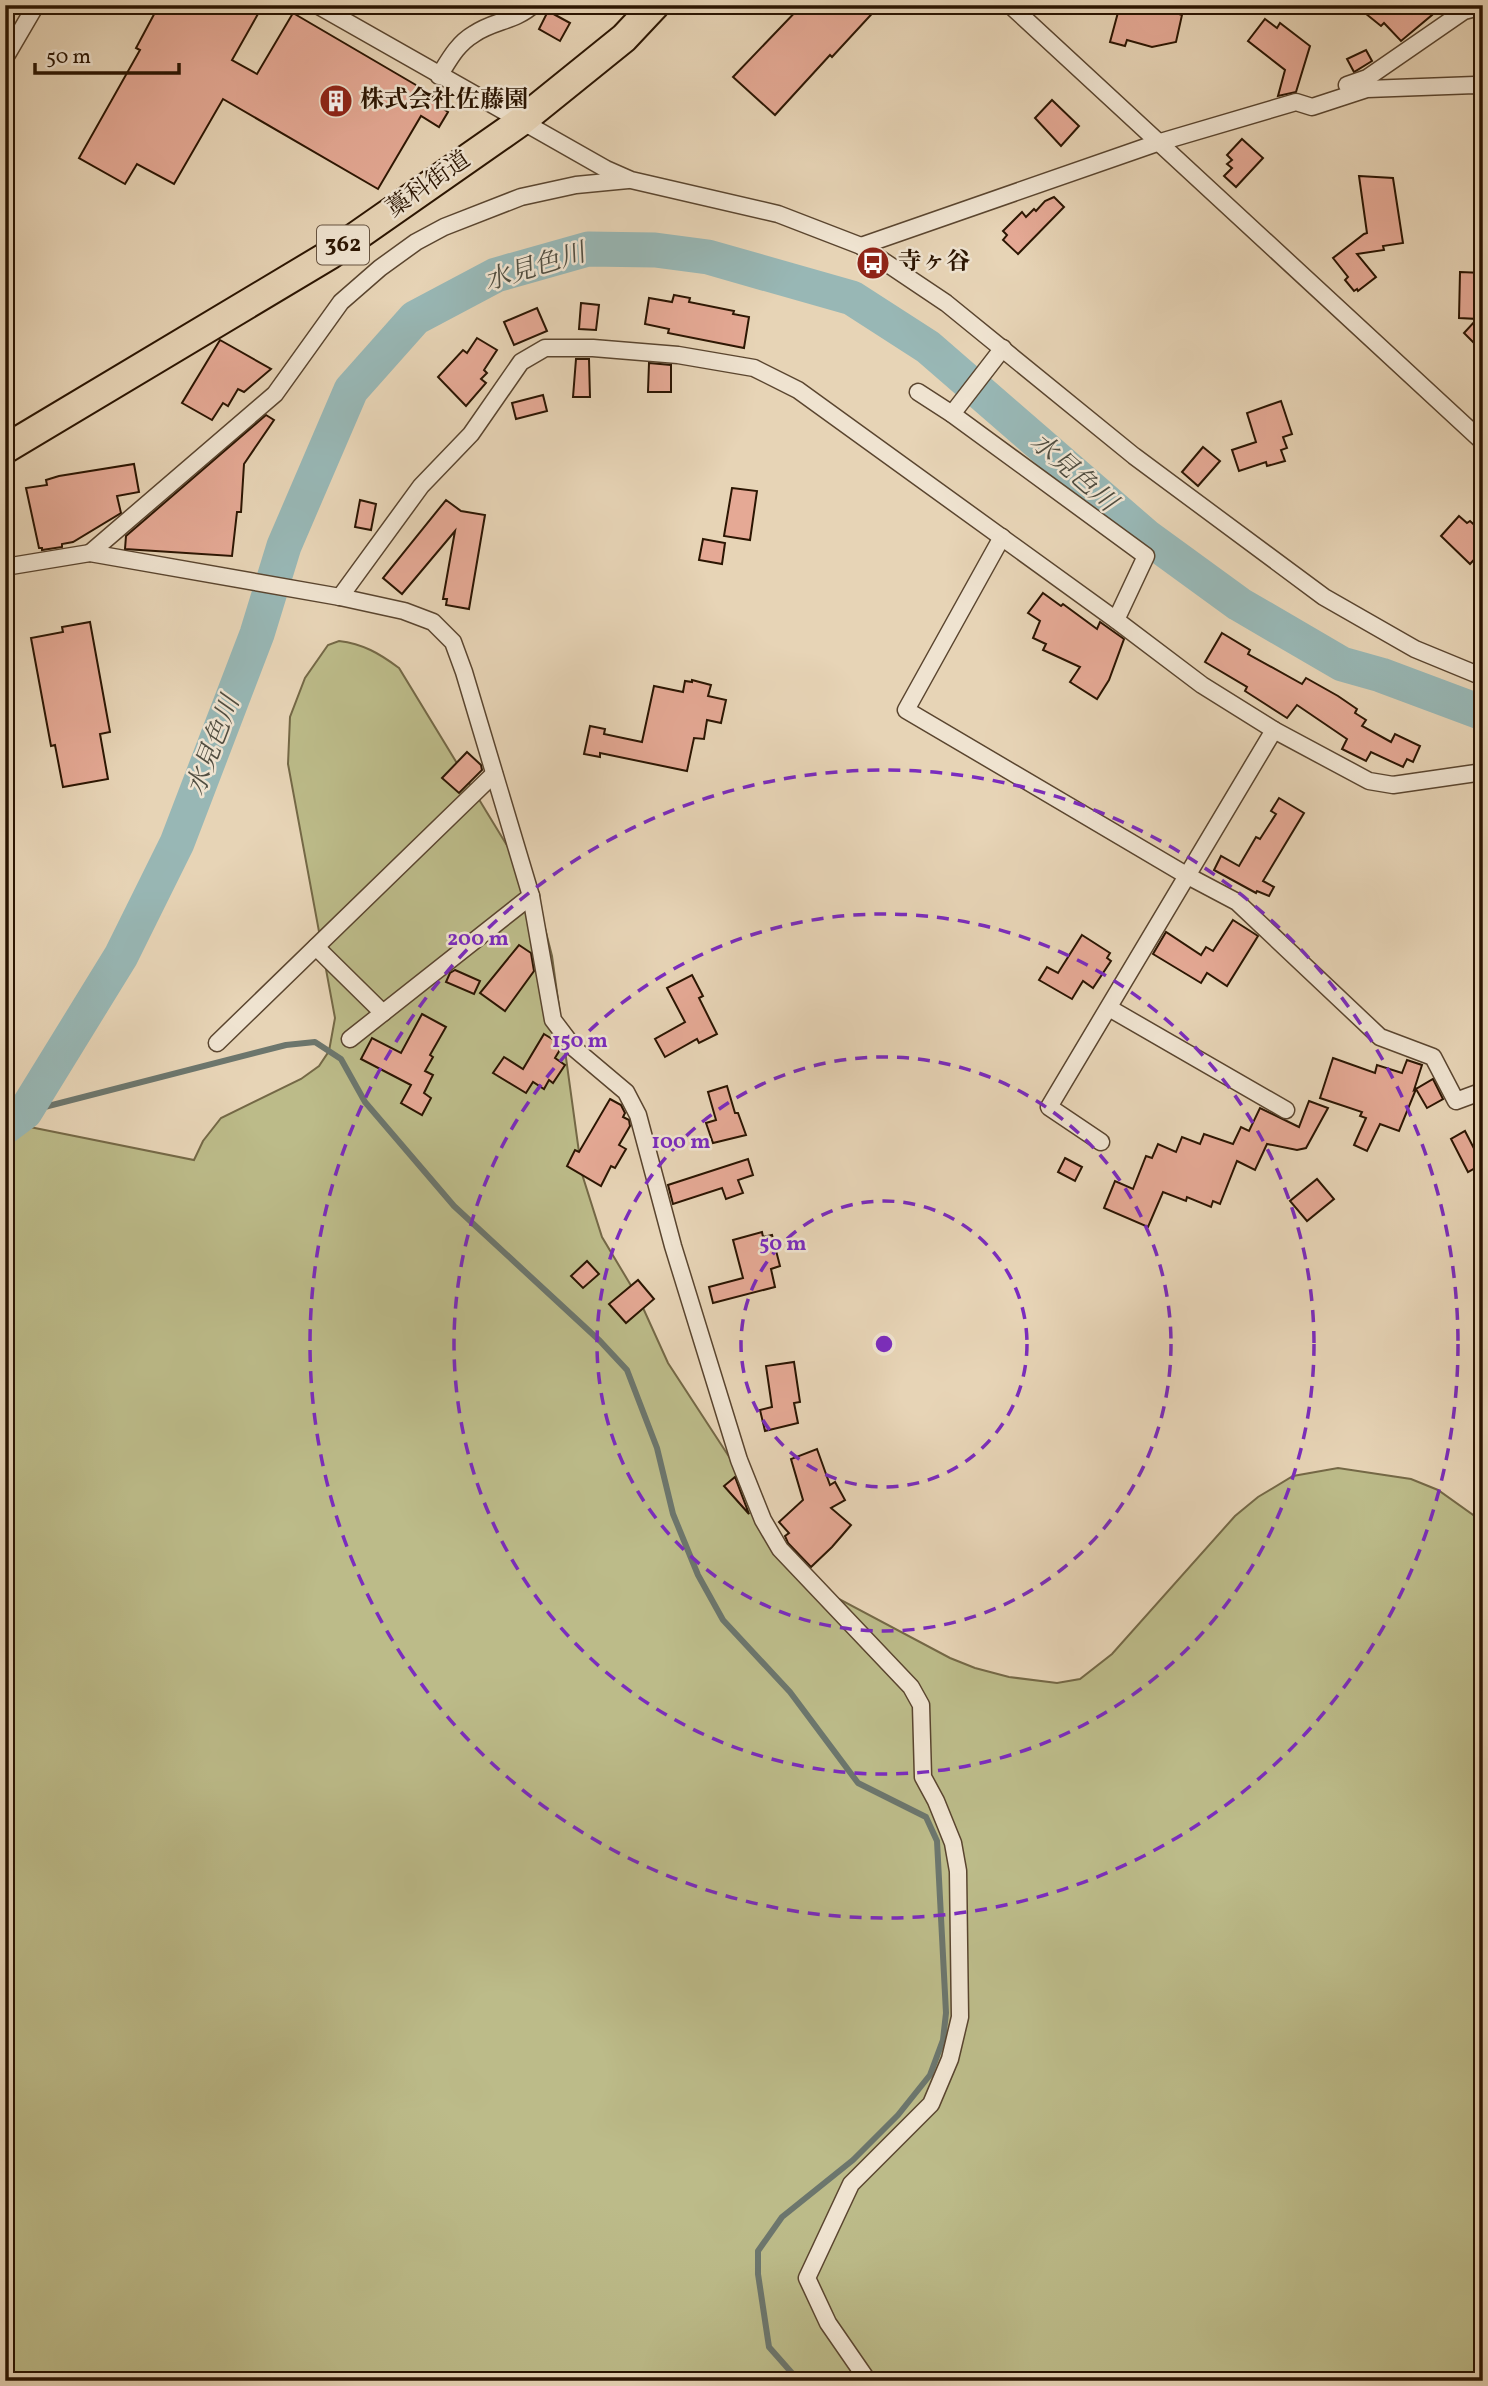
<svg xmlns="http://www.w3.org/2000/svg" width="1488" height="2386" font-family="Vollkorn,'Noto Serif JP',serif">
	<style>
		.green { fill: #bcbb89; stroke: #746846; stroke-width: 2 }
		.lines { fill: none; stroke-linecap: round; stroke-linejoin: round }
		.stream { stroke: #6c766d; stroke-width: 6 }
		.river { stroke: #98b7b5; stroke-width: 35 }
		.building { fill: #e5a995; stroke: #2b1502; stroke-width: 2 }
		.minor-casing { stroke: #5a452f; stroke-width: 19 }
		.trunk-casing { stroke: #2b1502; stroke-width: 32 }
		.minor { stroke: #efe3d0; stroke-width: 16 }
		.trunk { stroke: #e7d4b6; stroke-width: 28 }
		.ring { fill: none; stroke: #7b2cbf; stroke-width: 3.5; stroke-dasharray: 12 9 }
		.labels { text-anchor: middle; dominant-baseline: central; stroke-width: 5; stroke-linejoin: round; paint-order: stroke }
		.shield { fill: #efe3d0; stroke: #665340; stroke-width: 2 }
		.shield-label { font-size: 23px; font-weight: bold; fill: #2b1502 }
		.poi-label { font-size: 24px; font-weight: bold; fill: #2b1502; stroke: #efe3d0; text-anchor: start }
		.street-label { font-size: 24px; fill: #2b1502; stroke: #efe3d0 }
		.water-label { font-size: 26px; font-style: italic; fill: #514e41; stroke: #efe3d0 }
		.centre { fill: #7b2cbf; stroke: #efe3d0; stroke-width: 3.5 }
		.ring-label { font-size: 21px; text-anchor: middle; font-weight: bold; fill: #7b2cbf; stroke: #efe3d0; stroke-width: 5; stroke-linejoin: round; paint-order: stroke }
	</style>
	<rect width="100%" height="100%" fill="#e7d4b6"/>
	<filter id="stains"><feTurbulence type="fractalNoise" baseFrequency=".00286" numOctaves="4"/><feColorMatrix values="0 0 0 0 .2 0 0 0 0 .09 0 0 0 0 .02 0 0 0 .5 -.17"/></filter>
	<radialGradient id="worn" r=".72"><stop offset=".6" stop-color="#630" stop-opacity="0"/><stop offset="1" stop-color="#630" stop-opacity=".3"/></radialGradient>
	<!-- green -->
	<path class="green" d="M339,641C363,644 379,653 399,668L536,893L552,956L582,1174L602,1237L639,1299L668,1363L801,1567L837,1598L950,1658L975,1668L1009,1677L1057,1683L1080,1679L1112,1654L1235,1516L1258,1497L1293,1476L1338,1468L1411,1479L1438,1490L1483,1522V2381H5V1122L194,1160L203,1141L221,1118L301,1079L319,1066L329,1051L335,1018L288,764L290,717L305,678L328,645Z"/>
	<g class="lines">
		<!-- stream -->
		<path class="stream" d="M25,1112L286,1045L315,1042L341,1059L365,1102L454,1206L600,1341L627,1370L657,1448L673,1514L698,1575L723,1620L790,1692L858,1783L926,1817L937,1841L946,2013L943,2040L930,2075L898,2115L853,2160L782,2217L758,2251V2274L769,2347L799,2381"/>
		<!-- river -->
		<path class="river" d="M5,1127L25,1112L121,956L177,843L257,634L284,546L351,390L415,318L496,275L588,249L655,250L708,257L852,298L928,347L1147,537L1239,604L1342,664L1381,675L1483,713"/>
	</g>
	<!-- building -->
	<g class="building">
		<path d="M159,5H263L232,60L257,74L293,13L433,95L430,100L448,112L439,127L421,116L378,189L223,99L174,184L137,164L125,184L79,158L140,50L136,48Z"/>
		<path d="M802,5H880L832,57L830,55L775,115L733,77Z"/>
		<path d="M1120,5H1181L1179,14L1182,15L1176,42L1152,47L1127,40L1125,46L1110,42Z"/>
		<path d="M1355,5H1424L1432,15L1401,41L1384,23L1381,26Z"/>
		<path d="M548,11L570,23L560,41L539,29Z"/>
		<path d="M1265,19L1277,28L1280,23L1310,46L1296,92L1278,96L1285,70L1248,41Z"/>
		<path d="M1366,50L1372,61L1354,72L1347,59Z"/>
		<path d="M1052,100L1079,126L1061,146L1035,118Z"/>
		<path d="M1242,139L1263,158L1236,187L1224,176L1232,168L1227,164L1232,160L1227,155Z"/>
		<path d="M1359,176L1393,178L1403,243L1383,246L1384,250L1357,254L1376,277L1358,291L1357,289L1354,291L1345,280L1348,277L1333,258L1364,234L1367,233Z"/>
		<path d="M1054,197L1064,207L1018,254L1003,240L1007,235L1003,231L1022,212L1026,217L1034,209L1036,211L1045,201Z"/>
		<path d="M1460,272L1483,273V352L1464,333L1477,319L1459,318Z"/>
		<path d="M674,295L690,298L689,302L734,311L733,314L749,317L744,348L668,333L669,329L645,324L649,298L672,302Z"/>
		<path d="M581,303L599,305L596,330L579,329Z"/>
		<path d="M537,308L547,331L514,345L504,322Z"/>
		<path d="M477,338L497,350L484,370L487,373L481,379L486,383L466,406L438,377L463,350L467,353Z"/>
		<path d="M220,340L271,369L244,392L238,389L228,406L223,403L212,420L182,403Z"/>
		<path d="M576,359H589L590,397H573Z"/>
		<path d="M649,363L671,365V392H648Z"/>
		<path d="M543,395L547,411L516,419L512,403Z"/>
		<path d="M1281,401L1292,434L1283,437L1287,448L1281,450L1285,461L1267,466L1266,462L1239,471L1232,450L1256,442L1247,413Z"/>
		<path d="M266,415L274,420L244,464L241,512H237L232,556L125,549L126,536Z"/>
		<path d="M1203,447L1220,461L1198,486L1182,472Z"/>
		<path d="M134,464L139,492L117,496L121,513L73,542L62,544V547L42,550V548H39L26,488L47,485L46,480L59,476Z"/>
		<path d="M732,488L757,491L750,540L724,536Z"/>
		<path d="M360,500L376,504L371,530L355,527Z"/>
		<path d="M446,500L461,511L485,515L469,609L446,605L447,599H443L455,531L402,594L383,578Z"/>
		<path d="M1459,516L1467,523L1470,521L1483,533V550L1470,564L1441,536Z"/>
		<path d="M703,539L725,543L722,564L699,560Z"/>
		<path d="M1043,593L1061,606L1063,604L1097,629L1100,622L1124,639L1109,680L1097,699L1070,682L1080,667L1043,650L1046,644L1033,638L1040,621L1028,613Z"/>
		<path d="M90,622L110,732L100,734L108,779L63,787L55,745L51,746L31,638L63,632L62,627Z"/>
		<path d="M1222,633L1250,650L1248,654L1302,684L1306,678L1338,696L1357,709L1355,713L1366,720L1362,726L1391,742L1395,734L1420,746L1413,762L1407,759L1403,767L1371,752L1366,761L1342,749L1347,739L1297,705L1287,718L1245,691L1247,687L1205,662Z"/>
		<path d="M692,680L711,685L708,696L726,700L721,723L707,720L704,739L694,738L687,771L600,753V757L584,754L590,726L605,729L604,734L642,742L654,686L683,692L685,681L692,682Z"/>
		<path d="M467,752L481,765L482,770L459,793L442,778Z"/>
		<path d="M1279,798L1304,813L1263,881L1274,887L1269,896L1257,891L1256,893L1214,870L1221,856L1239,866L1256,837L1260,839L1276,814L1271,811Z"/>
		<path d="M1233,920L1258,936L1227,986L1207,973L1201,983L1153,954L1166,932L1201,955L1206,947L1213,951Z"/>
		<path d="M1082,935L1110,953L1107,958L1111,961L1093,988L1083,981L1072,999L1039,980L1047,967L1058,973Z"/>
		<path d="M519,945L531,953L534,971L505,1011L480,993Z"/>
		<path d="M455,970L480,981L474,994L446,982L450,973Z"/>
		<path d="M692,975L703,996L699,998L717,1034L699,1043L697,1039L665,1057L655,1039L685,1022L667,988Z"/>
		<path d="M422,1014L446,1027L430,1055L433,1057L425,1071L433,1075L424,1093L431,1098L422,1115L401,1103L411,1085L361,1059L372,1038L401,1053Z"/>
		<path d="M544,1034L557,1042L561,1048L555,1058L565,1065L553,1083L549,1080L544,1089L533,1082L526,1093L493,1073L504,1057L523,1069Z"/>
		<path d="M1333,1058L1375,1073L1377,1065L1402,1073L1407,1060L1422,1065L1414,1090L1433,1079L1443,1099L1427,1108L1416,1089L1399,1131L1380,1124L1367,1151L1354,1145L1366,1118L1360,1116L1362,1112L1320,1098Z"/>
		<path d="M727,1086L735,1113H738L746,1135L713,1143L706,1123L716,1120L708,1092Z"/>
		<path d="M610,1099L621,1105L625,1113L623,1117L629,1120L630,1126L619,1145L626,1149L615,1168L611,1166L601,1186L567,1166L575,1150L579,1152Z"/>
		<path d="M1309,1101L1328,1108L1306,1148L1297,1150L1267,1144L1255,1170L1237,1161L1220,1204L1213,1201L1211,1207L1187,1197L1186,1201L1163,1192L1148,1227L1104,1208L1115,1181L1133,1189L1146,1156L1152,1158L1158,1144L1176,1152L1182,1137L1200,1144L1204,1134L1233,1144L1241,1127L1249,1131L1260,1108L1299,1127Z"/>
		<path d="M1465,1131L1482,1164L1468,1172L1451,1139Z"/>
		<path d="M1065,1158L1082,1167L1075,1181L1058,1172Z"/>
		<path d="M748,1159L753,1175L738,1180L743,1193L726,1199L722,1188L673,1204L668,1185Z"/>
		<path d="M1317,1179L1334,1199L1307,1221L1290,1201Z"/>
		<path d="M762,1232L763,1237L772,1235L780,1266L771,1269L775,1287L713,1303L709,1287L743,1278L733,1240Z"/>
		<path d="M587,1261L599,1274L583,1288L571,1276Z"/>
		<path d="M638,1280L654,1299L626,1323L609,1304Z"/>
		<path d="M794,1362L800,1402L794,1403L798,1423L765,1431L760,1410L772,1407L766,1366Z"/>
		<path d="M817,1449L830,1485L835,1482L845,1500L831,1508L851,1525L832,1547L811,1567L788,1543L785,1536L789,1533L779,1522L803,1500L791,1459Z"/>
		<path d="M735,1477L749,1514L724,1486Z"/>
	</g>
	<g class="lines">
		<defs>
			<g id="minor">
				<path d="M317,5L606,169L631,180L778,214L861,246L946,303L1134,456L1324,597L1415,649L1483,677"/>
				<path d="M1010,5L1483,442"/>
				<path d="M5,58L36,5"/>
				<path d="M439,76C449,60 457,44 474,34C492,21 516,21 533,5"/>
				<path d="M1347,85L1367,78L1464,11L1483,6"/>
				<path d="M861,246L1157,143L1296,102L1312,107L1367,89L1475,85L1483,87"/>
				<path d="M918,392L952,414L1146,556L1116,620"/>
				<path d="M952,414L1003,348"/>
				<path d="M1002,537L906,710L1186,875L1237,902L1380,1037L1433,1057L1456,1101L1483,1091"/>
				<path d="M90,553L275,394L341,302L380,268L416,242L444,227L521,197L576,185L628,180"/>
				<path d="M5,567L90,553L340,597L404,611L433,622L453,642L464,672L531,896L553,1020L575,1049L626,1092L638,1115L673,1246L739,1460L763,1520L780,1549L911,1687L921,1705L923,1777L936,1801L953,1843L958,1871L960,2017L950,2059L931,2104L851,2184L807,2278L828,2323L868,2381"/>
				<path d="M340,597L421,486L471,434L521,362L545,348H593L678,355L754,368L798,390L1116,620L1202,685L1274,730L1369,781L1393,785L1483,772"/>
				<path d="M316,947L383,1013"/>
				<path d="M1109,1008L1286,1110"/>
				<path d="M350,1039L531,896"/>
				<path d="M217,1043L494,774"/>
				<path d="M1101,1142L1049,1107L1274,730"/>
			</g>
			<path id="trunk" d="M5,449L331,254L520,122L624,38L655,5"/>
		</defs>
		<!-- minor casing -->
		<use href="#minor" class="minor-casing"/>
		<!-- trunk casing -->
		<use href="#trunk" class="trunk-casing"/>
		<!-- minor -->
		<use href="#minor" class="minor"/>
		<!-- trunk -->
		<use href="#trunk" class="trunk"/>
	</g>
	<!-- distance rings -->
	<g class="ring">
		<circle cx="884" cy="1344" r="143"/>
		<circle cx="884" cy="1344" r="287"/>
		<circle cx="884" cy="1344" r="430"/>
		<circle cx="884" cy="1344" r="574"/>
	</g>
	<!-- icons -->
	<defs>
		<symbol id="building-disc" viewBox="-11 -11 22 22"><circle r="9.5" fill="#8f2418" stroke="#efe3d0"/><path d="M-4-6H4V6H1V3H-1V6H-4ZM-2.5-4.3h1.7v1.8h-1.7ZM.8-4.3h1.7v1.8H.8ZM-2.5-1h1.7V.8h-1.7ZM.8-1h1.7V.8H.8Z" fill="#fff"/></symbol>
		<symbol id="bus-disc" viewBox="-11 -11 22 22"><circle r="9.5" fill="#8f2418" stroke="#efe3d0"/><path d="M-5-6H5V4H4V6H2V4H-2V6H-4V4H-5ZM-3.5-4V0h7V-4ZM-3.5 1.2v1.5H-2V1.2ZM2 1.2v1.5H3.5V1.2Z" fill="#fff"/></symbol>
	</defs>
	<g fill-rule="evenodd">
		<use href="#building-disc" x="317" y="82" width="38" height="38"/>
		<use href="#bus-disc" x="854" y="244" width="38" height="38"/>
	</g>
	<g class="labels">
		<!-- shield labels -->
		<rect class="shield" x="317" y="225.5" width="52" height="39" rx="5"/>
		<g class="shield-label">
			<text x="343" y="245">362</text>
		</g>
		<!-- poi labels -->
		<g class="poi-label">
			<text x="360" y="101">株式会社佐藤園</text>
			<text x="898" y="263">寺ヶ谷</text>
		</g>
		<!-- street labels -->
		<g class="street-label">
			<text transform="translate(429 185) rotate(-35)">藁科街道</text>
		</g>
		<!-- water labels -->
		<g class="water-label">
			<text transform="translate(535 268) rotate(-17)">水見色川</text>
			<text transform="translate(1073 473) rotate(41)">水見色川</text>
			<text transform="translate(214 746) rotate(-69)">水見色川</text>
		</g>
	</g>
	<circle cx="884" cy="1344" r="10" class="centre"/>
	<g class="ring-label">
		<text x="478" y="945">200 m</text>
		<text x="580" y="1047">150 m</text>
		<text x="681" y="1148">100 m</text>
		<text x="783" y="1250">50 m</text>
	</g>
	<!-- margin -->
	<rect width="1488" height="2386" fill="none" stroke="#e7d4b6" stroke-width="28"/>
	<rect x="7" y="7" width="1474" height="2372" fill="none" stroke="#2b1502" stroke-width="3.5"/>
	<rect x="14" y="14" width="1460" height="2358" fill="none" stroke="#2b1502" stroke-width="2"/>
	<!-- scale -->
	<path d="M35 63v10h144v-10" fill="none" stroke="#2b1502" stroke-width="3.5"/>
	<text x="46" y="63" font-size="21" fill="#2b1502" stroke="#efe3d0" stroke-width="5" paint-order="stroke">50 m</text>
	<rect width="100%" height="100%" filter="url(#stains)"/>
	<rect width="100%" height="100%" fill="url(#worn)"/>
</svg>
